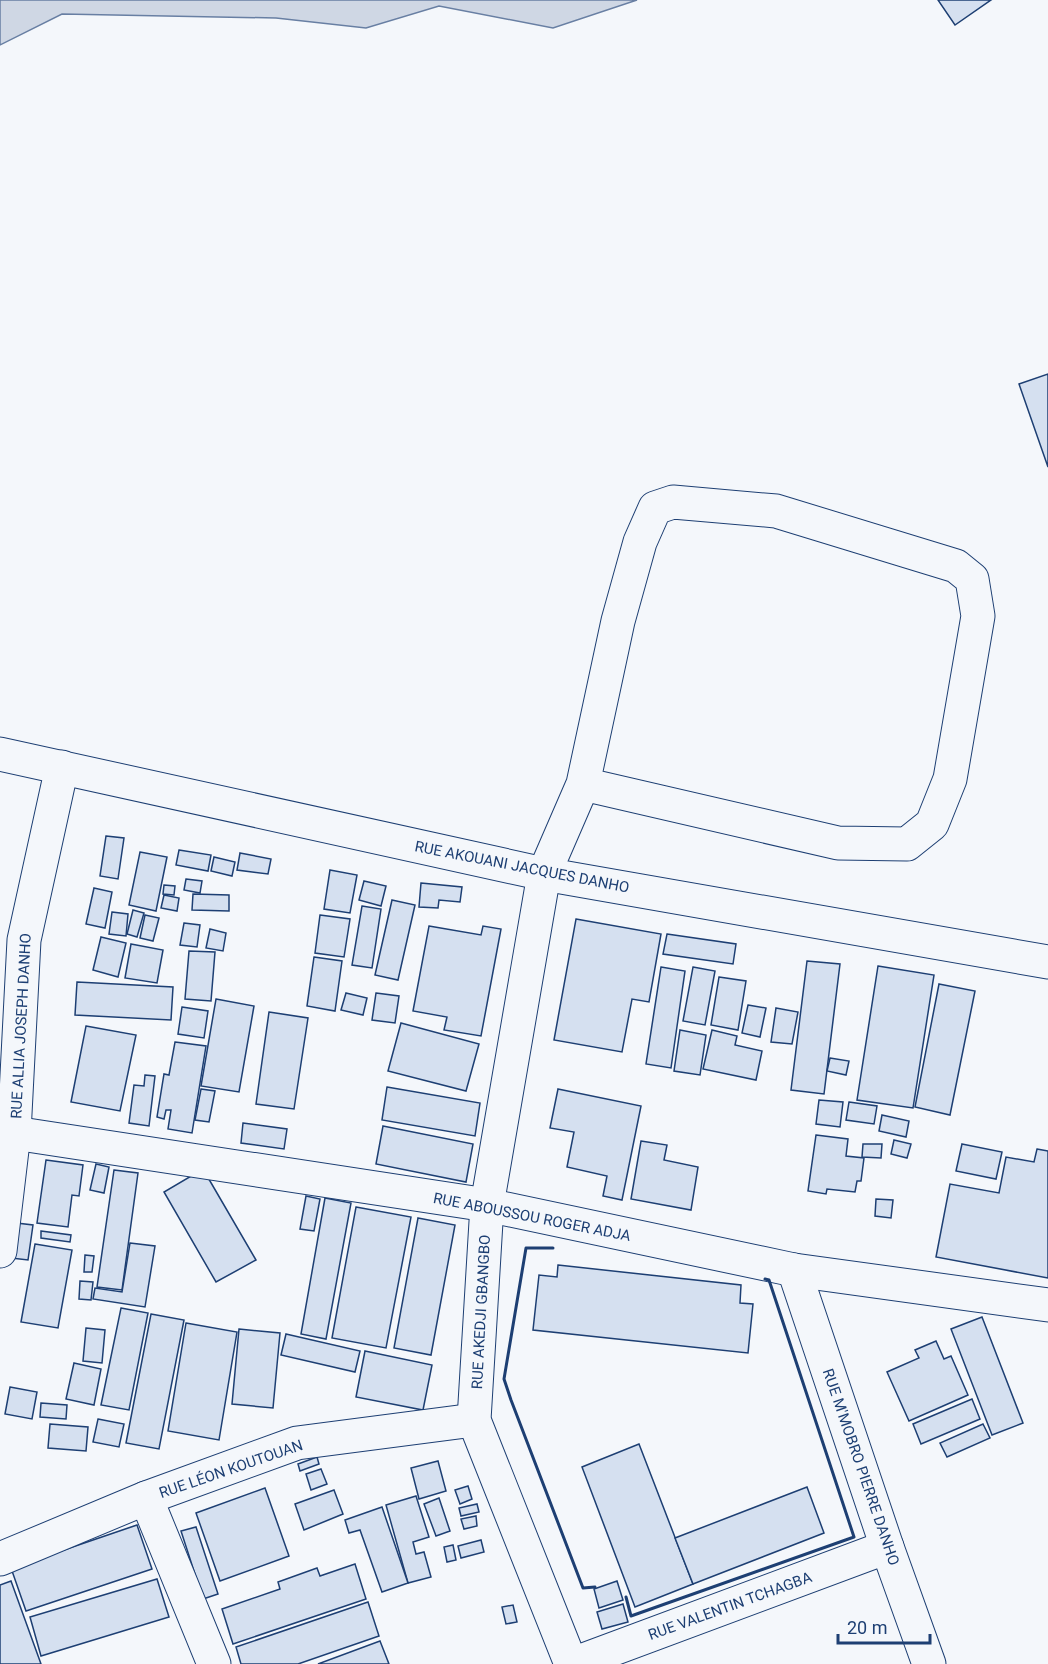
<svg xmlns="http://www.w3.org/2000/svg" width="1048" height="1664" font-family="Roboto,sans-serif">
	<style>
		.water { fill: #cfd7e4; stroke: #687fa3; stroke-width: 1.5 }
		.building { fill: #d5e0f0; stroke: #1d3f73; stroke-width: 1.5 }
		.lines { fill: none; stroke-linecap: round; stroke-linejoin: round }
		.minor-casing { stroke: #1d3f73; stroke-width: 35 }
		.minor { stroke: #f4f7fb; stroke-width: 33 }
		.wall { stroke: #1d3f73; stroke-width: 3 }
		.labels { text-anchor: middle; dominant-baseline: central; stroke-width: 4.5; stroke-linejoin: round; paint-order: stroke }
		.street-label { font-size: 15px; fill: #1d3f73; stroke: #f4f7fb }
	</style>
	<rect width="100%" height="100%" fill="#f4f7fb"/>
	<!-- water -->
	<path class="water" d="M0,0H637L553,28L439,6L366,28L276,18L62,14L0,45Z"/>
	<!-- building -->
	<g class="building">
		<path d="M938,0H991L955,25Z"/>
		<path d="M1048,374V467L1019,384Z"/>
		<path d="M106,836L124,838L118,879L100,876Z"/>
		<path d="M179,850L211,855L208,871L176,865Z"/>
		<path d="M140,852L167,857L156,911L129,905Z"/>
		<path d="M240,853L271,859L268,874L237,870Z"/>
		<path d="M214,857L235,862L232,876L211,871Z"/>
		<path d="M330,870L357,875L350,913L324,909Z"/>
		<path d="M186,879L202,881L200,893L184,890Z"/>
		<path d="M364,881L386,886L381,906L359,900Z"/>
		<path d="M421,883L462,887L460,902L439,900L438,908L419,907Z"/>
		<path d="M164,885L175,886L174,895L163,894Z"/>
		<path d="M94,888L112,892L105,928L86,924Z"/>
		<path d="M193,894L229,895V911L192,910Z"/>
		<path d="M164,895L179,898L177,911L161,908Z"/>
		<path d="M392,900L415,905L398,980L375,975Z"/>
		<path d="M362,906L381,909L372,968L352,965Z"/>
		<path d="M133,910L144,913L137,937L127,934Z"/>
		<path d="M112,912L128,914L126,936L109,934Z"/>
		<path d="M145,915L159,918L153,941L140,938Z"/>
		<path d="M320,915L350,919L344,957L315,953Z"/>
		<path d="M576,919L661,934L649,1002L632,999L622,1052L554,1040Z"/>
		<path d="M184,923L200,925L197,947L180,945Z"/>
		<path d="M429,926L481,935L483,926L501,929L481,1036L444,1030L447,1017L413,1011Z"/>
		<path d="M210,929L226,933L223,951L206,948Z"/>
		<path d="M667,934L736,944L733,964L663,954Z"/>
		<path d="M101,937L126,943L118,977L93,970Z"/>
		<path d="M131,944L163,950L157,983L125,978Z"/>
		<path d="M189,951L215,952L211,1001L185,999Z"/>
		<path d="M314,957L342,961L335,1011L307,1006Z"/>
		<path d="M807,961L840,964L824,1094L791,1090Z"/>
		<path d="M878,966L934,975L913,1108L857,1100Z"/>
		<path d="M661,967L685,971L671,1068L646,1064Z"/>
		<path d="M693,967L715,971L705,1025L683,1021Z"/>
		<path d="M719,977L746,981L738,1030L711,1025Z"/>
		<path d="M77,982L173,987L171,1020L75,1015Z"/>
		<path d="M939,984L975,991L950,1115L915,1107Z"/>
		<path d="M346,993L367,998L363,1015L341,1010Z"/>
		<path d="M376,993L399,996L395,1023L372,1020Z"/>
		<path d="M216,999L254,1006L239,1092L201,1086Z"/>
		<path d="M748,1005L766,1008L760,1037L742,1033Z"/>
		<path d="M182,1007L208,1011L204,1038L178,1034Z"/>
		<path d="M776,1008L798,1012L792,1044L771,1042Z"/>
		<path d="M269,1012L308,1018L294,1109L256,1104Z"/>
		<path d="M401,1023L479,1044L466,1091L388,1071Z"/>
		<path d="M86,1026L136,1035L120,1111L71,1102Z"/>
		<path d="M680,1030L706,1035L700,1075L674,1071Z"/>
		<path d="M712,1030L737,1036L735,1045L762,1051L756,1080L703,1069Z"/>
		<path d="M175,1042L206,1046L192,1133L168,1129L171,1110H166L164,1119L157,1117L164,1074L169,1075Z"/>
		<path d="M830,1058L849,1061L846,1075L827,1071Z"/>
		<path d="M145,1075L155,1076L149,1126L129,1123L134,1085L144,1086Z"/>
		<path d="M387,1087L480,1103L475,1136L382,1120Z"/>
		<path d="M201,1089L215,1091L209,1122L195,1120Z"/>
		<path d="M558,1089L641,1106L622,1200L603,1196L607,1176L567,1167L574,1132L550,1128Z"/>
		<path d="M819,1100L843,1102L840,1127L816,1124Z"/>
		<path d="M849,1102L877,1106L874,1124L846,1120Z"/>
		<path d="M882,1115L909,1121L906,1137L879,1131Z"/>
		<path d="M243,1123L287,1129L284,1149L241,1143Z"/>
		<path d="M383,1126L473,1144L466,1182L376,1164Z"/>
		<path d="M816,1135L848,1139L846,1156L864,1158L861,1181H857L855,1192L827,1189L826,1194L808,1191Z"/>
		<path d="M894,1140L911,1144L907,1158L891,1154Z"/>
		<path d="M641,1141L667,1145L664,1160L698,1167L691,1210L631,1199Z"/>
		<path d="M863,1144H882L881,1158L862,1157Z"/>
		<path d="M962,1144L1002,1152L996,1179L956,1171Z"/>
		<path d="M1037,1149L1048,1151V1278L936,1257L950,1184L999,1193L1006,1157L1034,1162Z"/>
		<path d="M46,1160L83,1165L79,1196L72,1195L68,1227L37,1223Z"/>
		<path d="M96,1164L109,1167L104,1193L90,1190Z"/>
		<path d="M203,1169L256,1260L216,1282L164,1192Z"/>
		<path d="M114,1170L138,1173L122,1290L97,1287Z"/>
		<path d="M306,1196L320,1199L314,1231L300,1229Z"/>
		<path d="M325,1198L351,1203L326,1339L301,1334Z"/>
		<path d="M876,1199L893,1200L891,1218L875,1216Z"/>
		<path d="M356,1207L411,1217L386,1348L332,1338Z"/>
		<path d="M418,1218L455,1225L431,1355L394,1348Z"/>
		<path d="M8,1222L33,1225L28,1260L3,1257Z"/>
		<path d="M41,1231L71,1235L70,1242L41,1238Z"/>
		<path d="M130,1243L155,1246L145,1307L93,1299L95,1288L122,1292Z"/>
		<path d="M35,1244L72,1250L58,1328L21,1322Z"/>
		<path d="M85,1255L94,1256L92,1272H84Z"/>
		<path d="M558,1265L741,1285L740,1303L753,1304L748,1353L533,1330L539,1275L557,1277Z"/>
		<path d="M80,1281L93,1282L91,1300L79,1299Z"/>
		<path d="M121,1308L148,1313L129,1410L101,1405Z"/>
		<path d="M151,1314L184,1320L159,1449L126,1443Z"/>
		<path d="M982,1317L1023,1423L992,1435L951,1329Z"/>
		<path d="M186,1323L237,1332L219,1440L168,1431Z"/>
		<path d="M86,1328L105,1330L102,1363L83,1361Z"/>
		<path d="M239,1329L280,1333L273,1408L232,1404Z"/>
		<path d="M286,1334L360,1351L355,1372L281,1355Z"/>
		<path d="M936,1341L944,1359L951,1356L968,1395L909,1421L887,1372L919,1358L915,1350Z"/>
		<path d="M365,1351L432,1365L423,1410L356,1397Z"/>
		<path d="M74,1363L101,1369L94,1405L66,1399Z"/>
		<path d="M10,1387L37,1392L32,1419L5,1414Z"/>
		<path d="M972,1399L980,1419L921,1444L913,1424Z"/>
		<path d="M41,1403L67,1405L66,1419L40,1417Z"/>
		<path d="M98,1419L124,1424L119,1447L93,1442Z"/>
		<path d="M50,1424L88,1427L86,1451L48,1448Z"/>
		<path d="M983,1424L990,1438L947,1457L940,1443Z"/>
		<path d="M639,1444L693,1584L635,1607L582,1467Z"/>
		<path d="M317,1457L319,1464L300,1471L298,1464Z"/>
		<path d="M438,1461L446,1491L419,1499L411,1468Z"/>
		<path d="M321,1469L327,1484L311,1490L306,1474Z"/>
		<path d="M468,1486L472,1499L460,1504L455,1490Z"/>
		<path d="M807,1487L824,1533L693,1584L675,1538Z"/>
		<path d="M265,1488L289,1556L220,1581L196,1513Z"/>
		<path d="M334,1490L343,1514L304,1530L295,1504Z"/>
		<path d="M416,1496L429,1537L413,1542L416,1554L424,1552L431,1577L408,1583L386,1505Z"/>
		<path d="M439,1498L450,1531L436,1536L424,1504Z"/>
		<path d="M477,1504L479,1512L461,1516L459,1508Z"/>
		<path d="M382,1507L408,1583L382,1592L360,1530L349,1533L345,1520Z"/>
		<path d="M476,1516L477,1526L464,1529L461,1519Z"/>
		<path d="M137,1525L152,1569L26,1611L11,1568Z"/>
		<path d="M196,1527L218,1594L203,1599L181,1531Z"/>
		<path d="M481,1540L484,1552L461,1558L458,1546Z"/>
		<path d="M453,1545L456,1560L447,1562L444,1547Z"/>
		<path d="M355,1564L366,1599L233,1644L222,1609L280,1589L278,1582L317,1568L320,1576Z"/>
		<path d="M157,1579L169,1617L41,1656L30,1617Z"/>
		<path d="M11,1581L41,1664H0V1585Z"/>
		<path d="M617,1581L623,1600L599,1608L594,1589Z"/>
		<path d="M368,1602L379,1636L298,1664H241L236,1647Z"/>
		<path d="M623,1604L628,1622L602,1629L597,1612Z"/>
		<path d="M513,1605L517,1622L506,1624L502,1607Z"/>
		<path d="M380,1641L389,1664H318Z"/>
	</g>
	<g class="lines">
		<defs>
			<g id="minor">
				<path d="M0,754L544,874L1048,962"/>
				<path d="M14,1133L487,1205L794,1270L1048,1305"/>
				<path d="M0,1251L14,1133L24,940L62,767"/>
				<path d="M794,1270L887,1547L929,1664"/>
				<path d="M146,1498L214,1664"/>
				<path d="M0,1559L146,1498L297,1443L474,1420"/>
				<path d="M571,1664L474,1420L487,1205L544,874L583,784L618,621L640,542L655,508L673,502L776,511L956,566L972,579L978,616L950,779L932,824L907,844L838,843L583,784"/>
				<path d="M573,1664L887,1547"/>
			</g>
		</defs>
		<!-- minor casing -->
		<use href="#minor" class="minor-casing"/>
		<!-- minor -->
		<use href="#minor" class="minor"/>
		<!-- wall -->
		<g class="wall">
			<path d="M553,1248H526L504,1379L511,1400L583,1588L595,1587"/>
			<path d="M626,1597L631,1616L854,1537L769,1280L765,1279"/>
		</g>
	</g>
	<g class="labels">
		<!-- street labels -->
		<g class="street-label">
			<text transform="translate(522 867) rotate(11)">RUE AKOUANI JACQUES DANHO</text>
			<text transform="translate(21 1026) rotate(-87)">RUE ALLIA JOSEPH DANHO</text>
			<text transform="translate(532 1217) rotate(11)">RUE ABOUSSOU ROGER ADJA</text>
			<text transform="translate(481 1312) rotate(-87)">RUE AKEDJI GBANGBO</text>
			<text transform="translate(861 1467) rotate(71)">RUE M'MOBRO PIERRE DANHO</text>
			<text transform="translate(231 1469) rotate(-19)">RUE LÉON KOUTOUAN</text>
			<text transform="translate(730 1606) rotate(-20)">RUE VALENTIN TCHAGBA</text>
		</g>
	</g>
	<!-- scale -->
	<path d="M838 1634v9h92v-9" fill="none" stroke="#1d3f73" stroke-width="3"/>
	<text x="847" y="1634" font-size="18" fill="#1d3f73" stroke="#f4f7fb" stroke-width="4.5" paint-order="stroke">20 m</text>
</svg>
